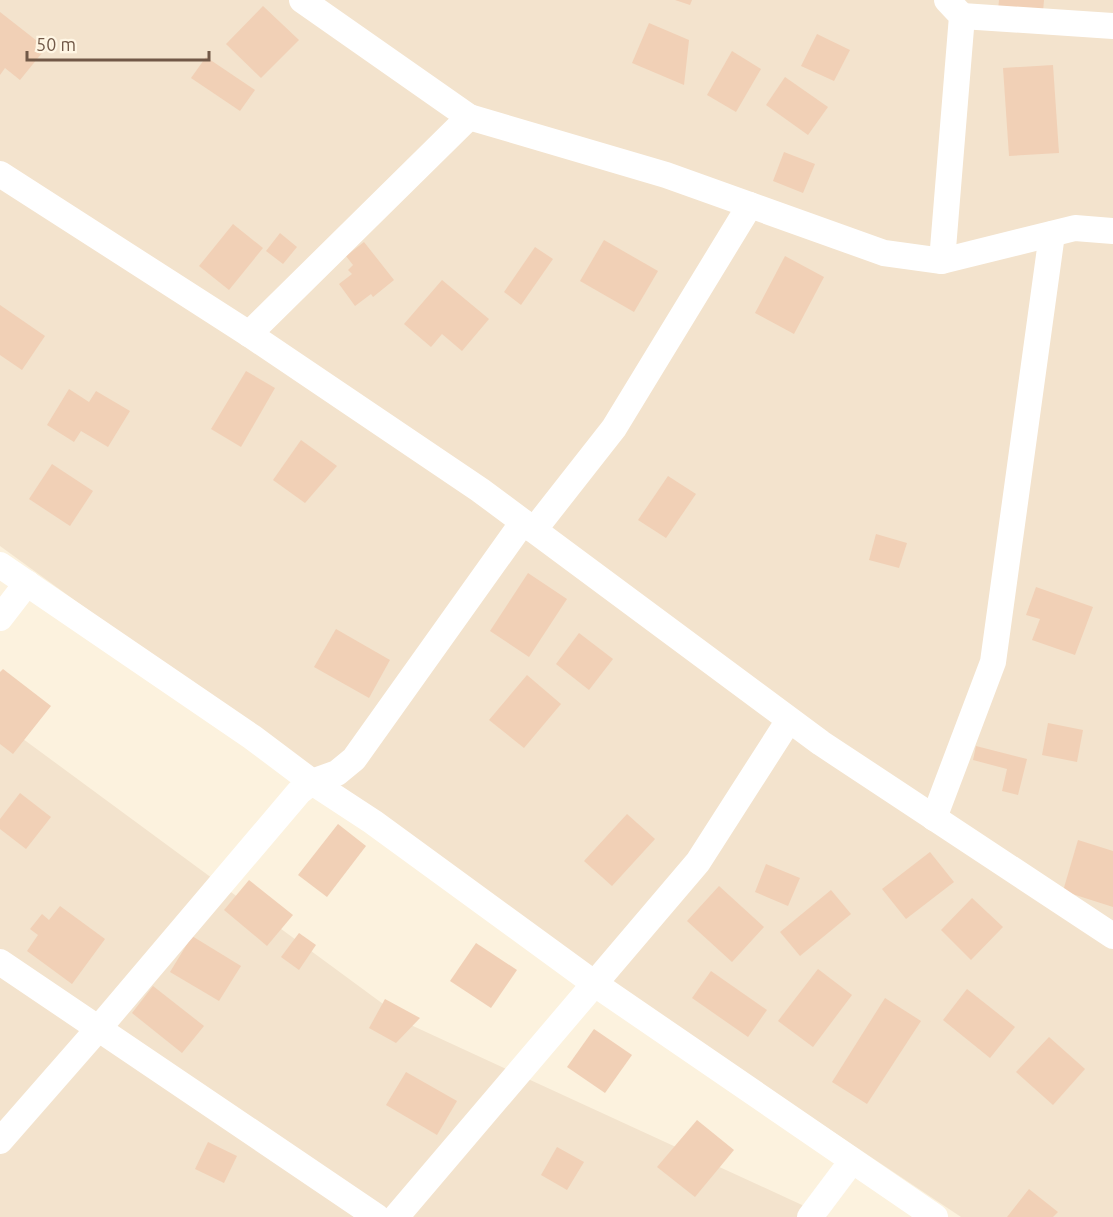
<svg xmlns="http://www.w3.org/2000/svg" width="1113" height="1217" font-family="Ubuntu,sans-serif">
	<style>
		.residential { fill: #f3e3cd }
		.building { fill: #f1d0b6 }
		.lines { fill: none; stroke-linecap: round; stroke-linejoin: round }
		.minor { stroke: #fff; stroke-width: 26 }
	</style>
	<rect width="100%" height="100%" fill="#fcf2de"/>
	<!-- residential -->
	<g class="residential">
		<path d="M0,0H1113V1217H961L728,1062L340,793L0,546Z"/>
		<path d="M0,722L413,1026L828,1217H0Z"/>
	</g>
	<!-- building -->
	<g class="building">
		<path d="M675,0H692L690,5Z"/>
		<path d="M999,0H1044L1042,23L997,20Z"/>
		<path d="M263,6L299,40L261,78L226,44Z"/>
		<path d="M0,12L46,48L20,80L5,68L0,75Z"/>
		<path d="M649,23L689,40L684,85L632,63Z"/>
		<path d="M817,34L850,50L834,81L801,66Z"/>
		<path d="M732,51L761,69L736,112L707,95Z"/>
		<path d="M206,57L255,90L240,111L191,78Z"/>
		<path d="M1053,65L1059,153L1009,156L1003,68Z"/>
		<path d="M785,77L828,107L808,135L766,105Z"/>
		<path d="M784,152L815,164L803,193L773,181Z"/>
		<path d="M233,224L263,248L229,290L199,266Z"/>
		<path d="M280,233L297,247L283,264L266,251Z"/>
		<path d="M604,240L658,271L634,312L580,281Z"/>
		<path d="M364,242L394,280L373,297L371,294L355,306L339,284L352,274L348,270L353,265L346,256Z"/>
		<path d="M535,247L553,259L521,305L504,292Z"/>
		<path d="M785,256L824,277L794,334L755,313Z"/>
		<path d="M442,280L489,319L462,351L442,334L431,347L404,324Z"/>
		<path d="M0,305L45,336L22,370L0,355Z"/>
		<path d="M246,371L275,388L241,447L211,429Z"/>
		<path d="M69,389L89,402L96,391L130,411L108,447L81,431L74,442L47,425Z"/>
		<path d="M301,440L337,466L305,503L273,480Z"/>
		<path d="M52,464L93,491L70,526L29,499Z"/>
		<path d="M668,476L696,494L666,538L638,520Z"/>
		<path d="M876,534L907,543L899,568L869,560Z"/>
		<path d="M528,573L567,599L529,657L490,631Z"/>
		<path d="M1036,587L1093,607L1075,655L1032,640L1040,619L1026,615Z"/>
		<path d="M336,629L390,660L369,698L314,667Z"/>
		<path d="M579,633L613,659L589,690L556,664Z"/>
		<path d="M3,669L51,706L13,754L0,744V672Z"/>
		<path d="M527,675L561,704L524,748L489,720Z"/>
		<path d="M1048,723L1083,730L1077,762L1042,755Z"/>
		<path d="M976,746L1027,759L1018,795L1002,791L1007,769L973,760Z"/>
		<path d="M20,793L51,817L26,849L0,829V819Z"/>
		<path d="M627,814L655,839L612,886L584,861Z"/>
		<path d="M338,824L366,846L327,897L298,875Z"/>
		<path d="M1078,840L1113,851V907L1063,891Z"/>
		<path d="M930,852L954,882L906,919L882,889Z"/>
		<path d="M766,864L800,878L788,906L755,892Z"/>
		<path d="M249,880L293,915L267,946L224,910Z"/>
		<path d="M719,886L764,927L732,962L687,921Z"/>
		<path d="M831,890L851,914L800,956L780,932Z"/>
		<path d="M972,898L1003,927L971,960L941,930Z"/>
		<path d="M60,906L105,939L72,984L27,951L38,935L30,929L42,914L49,920Z"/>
		<path d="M299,933L316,945L299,970L281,957Z"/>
		<path d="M192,936L241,966L219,1001L170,972Z"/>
		<path d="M476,943L517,970L491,1008L450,981Z"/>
		<path d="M818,969L852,995L813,1047L778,1021Z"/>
		<path d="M711,971L767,1010L748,1037L692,998Z"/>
		<path d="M153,986L204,1026L182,1053L132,1013Z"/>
		<path d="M967,989L1015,1027L990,1058L943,1020Z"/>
		<path d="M885,998L921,1021L867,1104L832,1082Z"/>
		<path d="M385,999L420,1018L396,1043L369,1028Z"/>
		<path d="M594,1029L632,1055L605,1093L567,1067Z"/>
		<path d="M1049,1037L1085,1069L1053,1105L1016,1072Z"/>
		<path d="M406,1072L457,1101L437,1135L386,1105Z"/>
		<path d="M697,1120L734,1150L695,1197L657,1167Z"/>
		<path d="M208,1142L237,1156L224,1183L195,1169Z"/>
		<path d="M557,1147L584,1162L567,1190L541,1175Z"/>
		<path d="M1029,1189L1058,1212L1053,1217H1007Z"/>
	</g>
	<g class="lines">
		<!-- minor -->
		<g class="minor">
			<path d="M962,16L1113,26"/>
			<path d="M469,117L666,175L884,253L942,261L1075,228L1113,231"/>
			<path d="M0,174L249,334L480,490L821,743L1113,936"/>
			<path d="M942,261L962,16L947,0"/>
			<path d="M249,334L469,117L302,0"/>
			<path d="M534,530L614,428L750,205"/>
			<path d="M0,565L252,737L312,782L373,822L595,984L935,1217"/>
			<path d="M0,618L27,583"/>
			<path d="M934,818L993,662L1052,234"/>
			<path d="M0,962L377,1217"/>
			<path d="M0,1141L98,1029L299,792L312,782L337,773L354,759L523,522"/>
			<path d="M396,1217L698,862L789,720"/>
			<path d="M810,1217L852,1161"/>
		</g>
	</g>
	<!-- scale -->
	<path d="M27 51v9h182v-9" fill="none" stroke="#715847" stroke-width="3"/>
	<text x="36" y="51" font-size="18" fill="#715847" stroke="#fff6e4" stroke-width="4.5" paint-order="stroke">50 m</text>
</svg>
